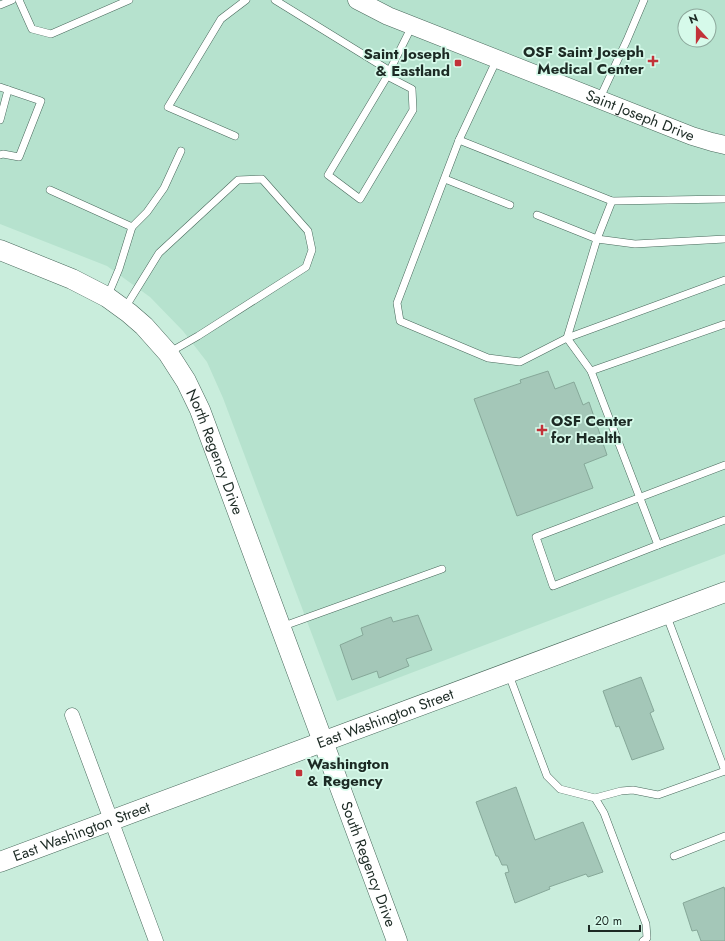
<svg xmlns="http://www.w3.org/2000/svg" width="725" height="941" font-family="Jost,sans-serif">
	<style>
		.built { fill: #b6e2ce; fill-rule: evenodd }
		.building { fill: #a4c7b8; stroke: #86a899 }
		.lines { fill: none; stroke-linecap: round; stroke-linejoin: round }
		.service-casing { stroke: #48685b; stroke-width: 8 }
		.minor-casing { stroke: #48685b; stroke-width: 15 }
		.tertiary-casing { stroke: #48685b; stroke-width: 19 }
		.secondary-casing { stroke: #48685b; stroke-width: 21 }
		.service { stroke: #fff; stroke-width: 7 }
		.minor { stroke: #fff; stroke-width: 14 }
		.tertiary { stroke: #fff; stroke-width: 18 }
		.secondary { stroke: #fff; stroke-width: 20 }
		.poi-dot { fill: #c23239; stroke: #d6faea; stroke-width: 1.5 }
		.labels { text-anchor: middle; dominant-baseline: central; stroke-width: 3.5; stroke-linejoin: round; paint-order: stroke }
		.poi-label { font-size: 15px; font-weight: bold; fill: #1c2a24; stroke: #d6faea; text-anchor: end }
		.street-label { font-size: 15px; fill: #1c2a24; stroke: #d6faea }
	</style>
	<rect width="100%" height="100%" fill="#c9eddc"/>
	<!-- built -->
	<path class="built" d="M0,0H725V554L337,701L223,398L207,362L183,331L150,297L107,266L0,224ZM685,16H709V40H685Z"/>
	<!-- building -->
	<g class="building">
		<path d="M548,371L555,389L574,382L583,405L589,402L607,455L584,464L593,488L517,516L474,399L521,383L520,380Z"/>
		<path d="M418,615L432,650L406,659L409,666L379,678L377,671L352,680L340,645L363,635L361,628L391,617L393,622Z"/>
		<path d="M641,677L654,711L650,713L664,749L632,760L619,726L616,727L603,691Z"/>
		<path d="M516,787L535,840L583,822L603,872L588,877L586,874L549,887L550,889L515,903L505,873L509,872L507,865H502L498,856H496L476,802Z"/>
		<path d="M724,887L725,891V941H701L697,930L692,931L683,903Z"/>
	</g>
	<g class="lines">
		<defs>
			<g id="service">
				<path d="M19,0L32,29L51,34L129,0"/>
				<path d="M275,0L390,71"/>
				<path d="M0,5L12,0"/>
				<path d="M497,59L459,140L397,303L400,321L488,358L520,362L567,338L597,239L612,201"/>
				<path d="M387,76L412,89L413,110L360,199L328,175L385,80L412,26"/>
				<path d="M0,87L41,101L19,157L3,154L0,155"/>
				<path d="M599,100L627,40L644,0"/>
				<path d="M0,120L8,90"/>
				<path d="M235,136L168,107L221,19L246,0"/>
				<path d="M459,140L612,201L725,199"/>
				<path d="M445,179L510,205"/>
				<path d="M50,190L132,227L119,269L108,295"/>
				<path d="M537,215L597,239L635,244L725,239"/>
				<path d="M132,227L147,212L164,188L181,151"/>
				<path d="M725,280L567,338L591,371L658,545L725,520"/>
				<path d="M125,308L159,253L238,180L262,179L308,231L312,250L306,267L198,336L170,352"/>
				<path d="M591,371L725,324"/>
				<path d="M658,545L553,586L536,537L725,465"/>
				<path d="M666,614L725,771"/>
				<path d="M281,627L442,569"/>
				<path d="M509,675L547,776L560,789L595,798L604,813L646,924L647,938L643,941"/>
				<path d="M595,798L621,791L633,790L658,795L725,771"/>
				<path d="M674,856L725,836"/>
			</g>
			<path id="minor" d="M72,715L156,941"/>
			<g id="tertiary">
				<path id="s1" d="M357,0L388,16L692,136L712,142L725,145"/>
			</g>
			<g id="secondary">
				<path id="s2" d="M0,250L72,279L107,297L129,313L144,326L168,353L186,381L200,410L397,941"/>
				<path id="s3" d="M0,862L725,592"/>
			</g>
		</defs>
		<!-- service casing -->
		<use href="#service" class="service-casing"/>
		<!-- minor casing -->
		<use href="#minor" class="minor-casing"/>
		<!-- tertiary casing -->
		<use href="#tertiary" class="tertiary-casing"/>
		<!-- secondary casing -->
		<use href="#secondary" class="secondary-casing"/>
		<!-- service -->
		<use href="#service" class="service"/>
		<!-- minor -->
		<use href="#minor" class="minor"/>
		<!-- tertiary -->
		<use href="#tertiary" class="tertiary"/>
		<!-- secondary -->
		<use href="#secondary" class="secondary"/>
	</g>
	<!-- markers -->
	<g class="poi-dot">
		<path d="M651 55h4v4h4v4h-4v4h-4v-4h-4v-4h4z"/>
		<rect x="454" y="59" width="8" height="8" rx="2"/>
		<path d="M540 424h4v4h4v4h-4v4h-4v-4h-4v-4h4z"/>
		<rect x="295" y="769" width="8" height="8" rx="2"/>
	</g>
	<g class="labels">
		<!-- poi labels -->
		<g class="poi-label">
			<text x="644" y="52">OSF Saint Joseph<tspan x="644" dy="17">Medical Center</tspan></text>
			<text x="450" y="54">Saint Joseph<tspan x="450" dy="17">&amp; Eastland</tspan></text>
			<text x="551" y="421" text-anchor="start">OSF Center<tspan x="551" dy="17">for Health</tspan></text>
			<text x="307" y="764" text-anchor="start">Washington<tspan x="307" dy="17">&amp; Regency</tspan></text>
		</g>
		<!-- street labels -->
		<g class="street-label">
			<text stroke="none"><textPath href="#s1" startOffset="306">Saint Joseph Drive</textPath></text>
			<text stroke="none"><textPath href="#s2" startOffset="310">North Regency Drive</textPath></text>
			<text stroke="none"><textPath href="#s3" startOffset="411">East Washington Street</textPath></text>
			<text stroke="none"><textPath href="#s3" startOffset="87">East Washington Street</textPath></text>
			<text stroke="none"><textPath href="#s2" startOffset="750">South Regency Drive</textPath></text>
		</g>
	</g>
	<!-- north arrow -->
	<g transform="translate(697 28) rotate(339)"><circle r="19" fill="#d6faea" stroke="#8ca79b"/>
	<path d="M0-3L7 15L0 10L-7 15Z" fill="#c23239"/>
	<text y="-6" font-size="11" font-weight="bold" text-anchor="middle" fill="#1c2a24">N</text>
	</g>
	<!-- scale -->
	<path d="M589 925v6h51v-6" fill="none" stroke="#1c2a24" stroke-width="2"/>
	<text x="595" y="925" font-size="12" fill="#1c2a24" stroke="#d6faea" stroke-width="3" paint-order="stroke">20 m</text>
</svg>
